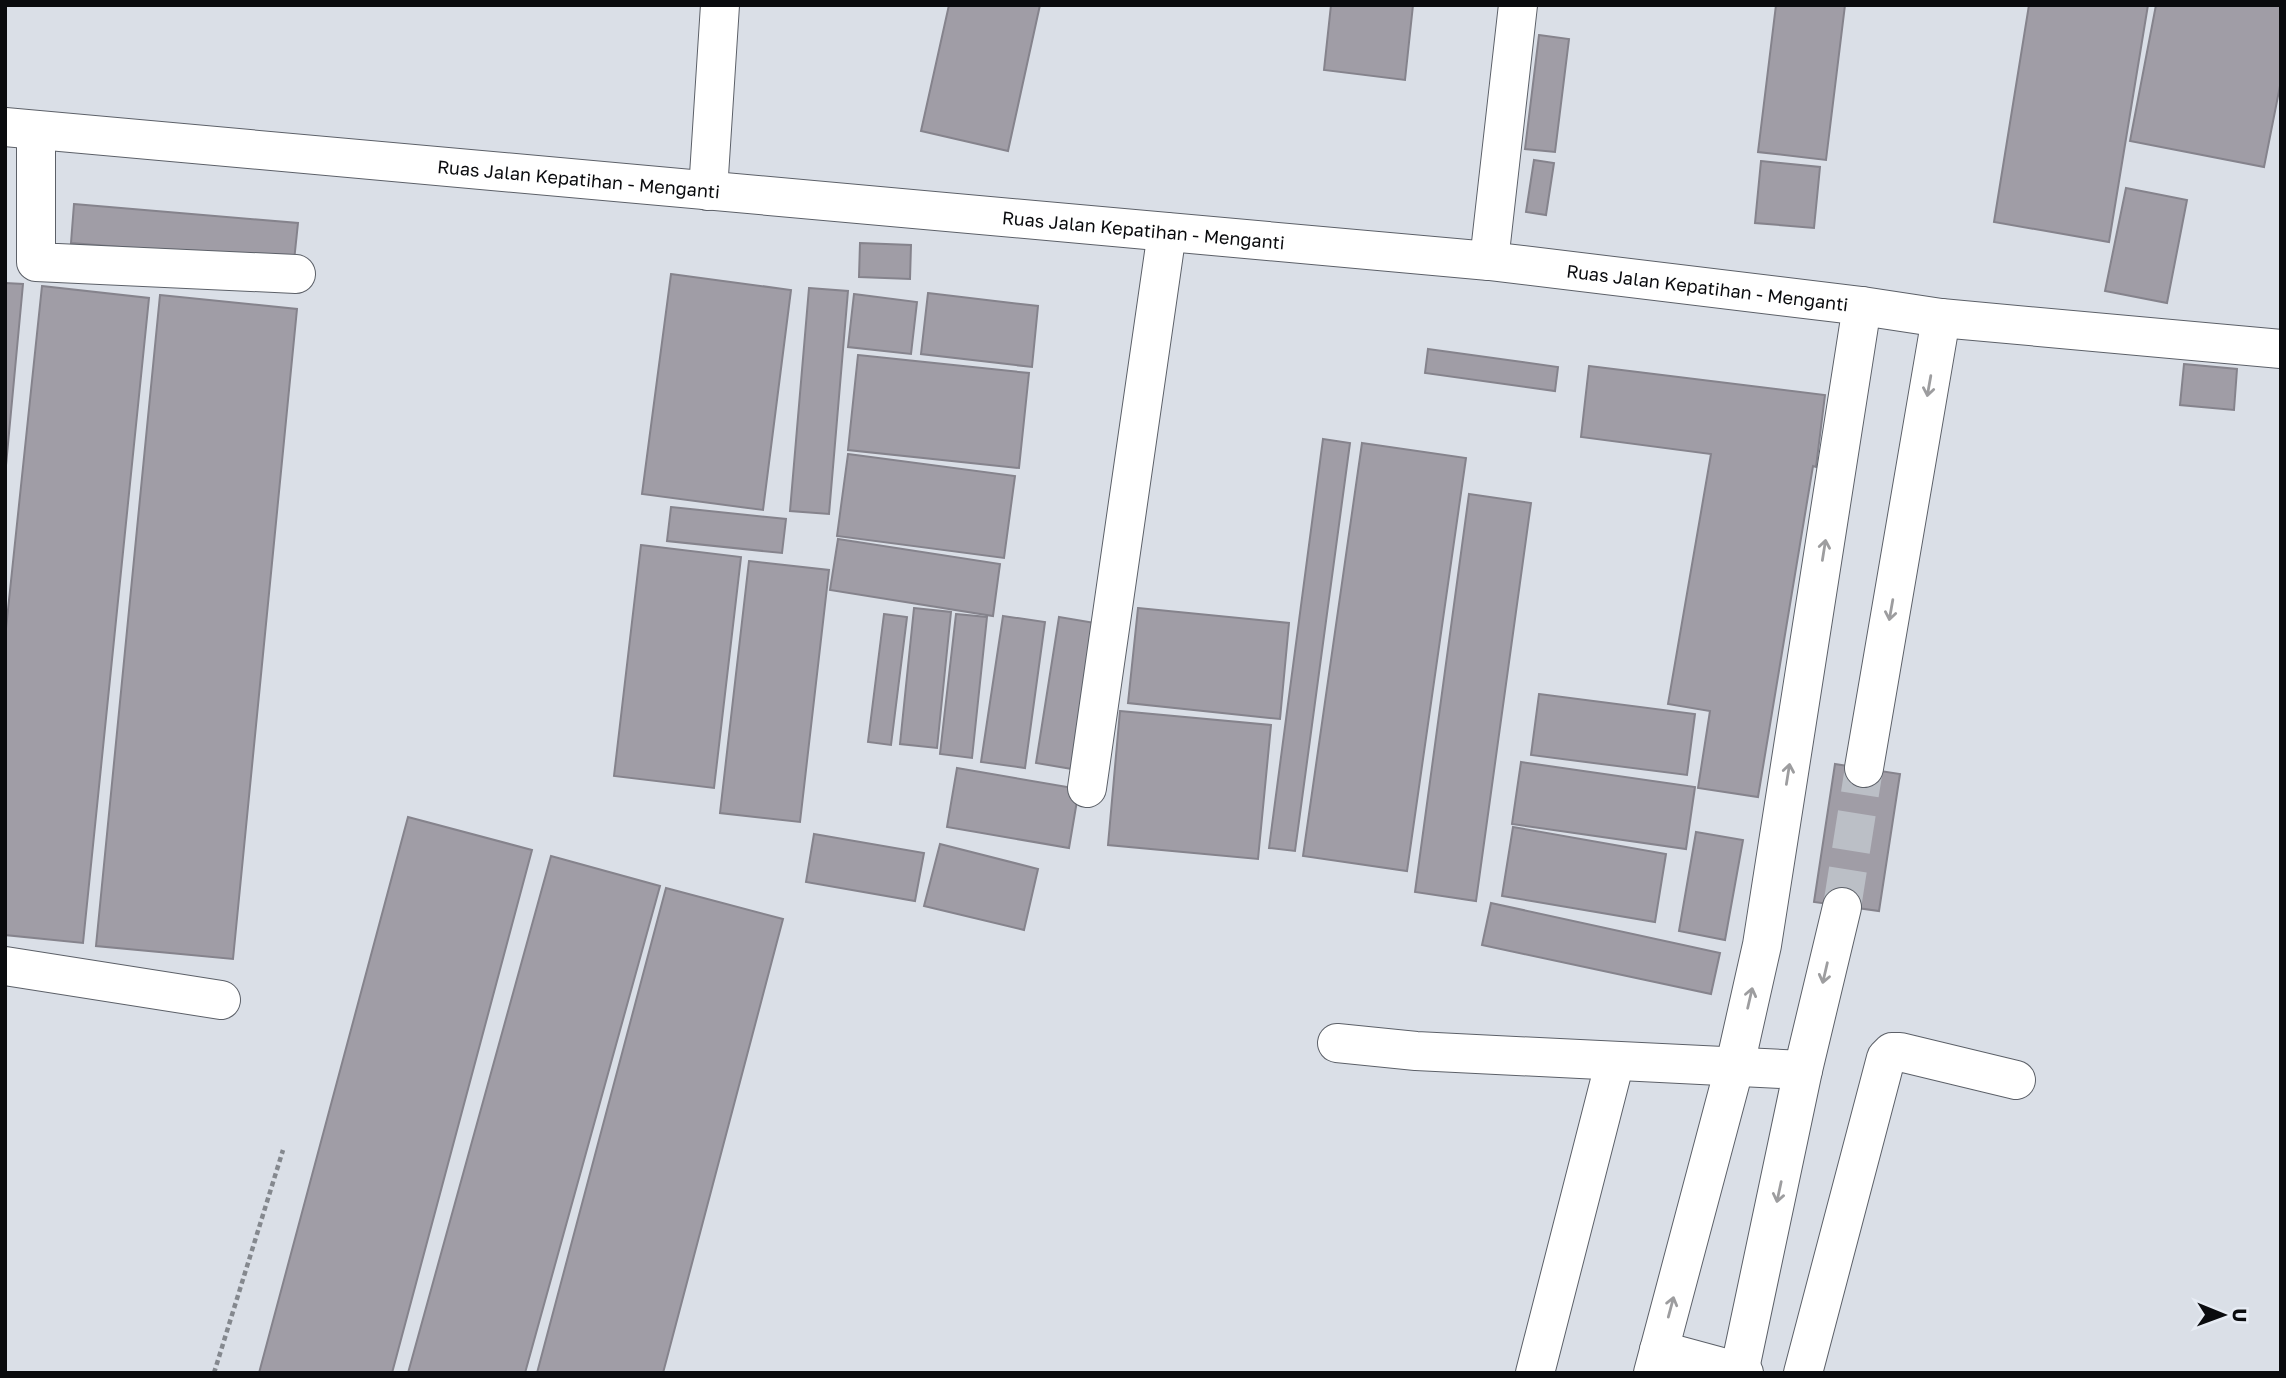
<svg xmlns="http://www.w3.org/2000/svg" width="2286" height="1378" font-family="'Golos Text',sans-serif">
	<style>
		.building { fill: #a09da6; stroke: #85838c; stroke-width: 2 }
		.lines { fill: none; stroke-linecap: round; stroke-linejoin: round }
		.minor-tunnel { stroke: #bbbfc6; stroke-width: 38; stroke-dasharray: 38 19; stroke-linecap: butt }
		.minor-casing { stroke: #5c6068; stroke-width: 40 }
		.major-casing { stroke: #5c6068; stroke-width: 40 }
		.path { stroke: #84888e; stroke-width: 4.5; stroke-dasharray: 5 3.5; stroke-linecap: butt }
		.minor { stroke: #fff; stroke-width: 38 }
		.major { stroke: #fff; stroke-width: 38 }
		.oneway { stroke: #9d9d9f }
		.labels { text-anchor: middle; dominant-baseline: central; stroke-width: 5; stroke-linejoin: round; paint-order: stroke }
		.street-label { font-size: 18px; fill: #0a0b0e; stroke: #e7ecf4 }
	</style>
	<rect width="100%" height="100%" fill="#dadfe7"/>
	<!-- building -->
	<g class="building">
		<path d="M949,5H1040L1008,151L921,131Z"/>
		<path d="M1331,5H1413L1405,80L1324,70Z"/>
		<path d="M1776,5H1845L1826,160L1758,152Z"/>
		<path d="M2029,5H2148L2109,242L1994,222Z"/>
		<path d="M2156,5H2281V81L2264,167L2130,141Z"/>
		<path d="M1539,35L1569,39L1555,152L1525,149Z"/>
		<path d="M1534,160L1554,163L1546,215L1526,212Z"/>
		<path d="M1761,161L1820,167L1814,228L1755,223Z"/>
		<path d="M2126,188L2187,200L2167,303L2105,291Z"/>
		<path d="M74,204L298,223L294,261L71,243Z"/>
		<path d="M860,243L911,245L910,279L859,277Z"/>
		<path d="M671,274L791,290L763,510L642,494Z"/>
		<path d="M5,283L23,284L5,476Z"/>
		<path d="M42,286L149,298L83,943L5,935V638Z"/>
		<path d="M809,288L848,291L829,514L790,511Z"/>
		<path d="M928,293L1038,306L1032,367L921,354Z"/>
		<path d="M854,294L917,302L911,354L848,347Z"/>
		<path d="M160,295L297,309L233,959L96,946Z"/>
		<path d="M1428,349L1558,367L1555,391L1425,373Z"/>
		<path d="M858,355L1029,373L1019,468L848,450Z"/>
		<path d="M2184,364L2237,369L2234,410L2180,405Z"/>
		<path d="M1589,366L1825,395L1816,467L1813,466L1758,797L1698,788L1710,711L1668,704L1711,454L1581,437Z"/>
		<path d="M1323,439L1350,443L1295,851L1269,848Z"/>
		<path d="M1362,443L1466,458L1407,871L1303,856Z"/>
		<path d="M848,454L1015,476L1004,558L837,536Z"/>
		<path d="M1469,494L1531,503L1476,901L1415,892Z"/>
		<path d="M671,507L786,519L782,553L667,541Z"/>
		<path d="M838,539L1000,564L993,616L830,590Z"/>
		<path d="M641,545L741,557L714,788L614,776Z"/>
		<path d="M749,561L829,570L800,822L720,813Z"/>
		<path d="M914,608L951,612L937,748L900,744Z"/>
		<path d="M1138,608L1289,623L1280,719L1128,703Z"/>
		<path d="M884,614L907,617L891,745L868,742Z"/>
		<path d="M956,614L987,617L972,758L940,754Z"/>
		<path d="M1003,616L1045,622L1025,768L981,762Z"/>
		<path d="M1059,617L1101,624L1078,770L1036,763Z"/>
		<path d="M1539,694L1695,714L1687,775L1531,755Z"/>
		<path d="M1120,711L1271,725L1258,859L1108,845Z"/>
		<path d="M1521,762L1695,787L1686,849L1512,824Z"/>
		<path d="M1835,764L1900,774L1879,911L1814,902Z"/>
		<path d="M957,768L1079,789L1069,848L947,827Z"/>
		<path d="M408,817L532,850L392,1373H259Z"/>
		<path d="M1513,827L1666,854L1655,922L1502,896Z"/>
		<path d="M1696,832L1743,840L1725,940L1679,931Z"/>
		<path d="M814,834L924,853L915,901L806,882Z"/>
		<path d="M940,844L1038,869L1024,930L924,906Z"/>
		<path d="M551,856L660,886L525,1373H408Z"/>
		<path d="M666,888L783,919L663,1373H537Z"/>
		<path d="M1491,903L1720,953L1711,994L1482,945Z"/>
	</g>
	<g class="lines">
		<!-- minor-tunnel -->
		<path class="minor-tunnel" d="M1842,907L1864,768"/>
		<defs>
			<g id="minor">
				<path d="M36,130V262L296,274"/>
				<path d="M708,191L720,5"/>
				<path d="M1489,261L1518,5"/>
				<path d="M1864,768L1941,318"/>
				<path d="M1087,788L1167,232"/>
				<path d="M5,966L221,1000"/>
				<path d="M1337,1043L1416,1051L1803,1070"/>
				<path d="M1659,1350L1744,1373"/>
				<path d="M1535,1373L1615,1061"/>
				<path d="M1653,1373L1735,1065L1762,945L1862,306"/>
				<path d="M1739,1373L1803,1070L1842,907"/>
				<path d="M1803,1373L1886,1058L1892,1052H1900L2016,1080"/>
			</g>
			<g id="major">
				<path id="s1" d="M5,127L1489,261L1862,306L1941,318L2281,349"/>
			</g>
		</defs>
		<!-- minor casing -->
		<use href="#minor" class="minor-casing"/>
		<!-- major casing -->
		<use href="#major" class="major-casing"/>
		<!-- path -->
		<path class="path" d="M214,1373L283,1150"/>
		<!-- minor -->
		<use href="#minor" class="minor"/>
		<!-- major -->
		<use href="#major" class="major"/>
	</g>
	<!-- one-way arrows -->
	<defs><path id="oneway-shaft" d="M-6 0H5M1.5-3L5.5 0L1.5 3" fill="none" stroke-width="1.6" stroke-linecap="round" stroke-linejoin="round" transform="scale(1.75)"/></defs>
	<g class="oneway">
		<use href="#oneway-shaft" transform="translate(1929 386) rotate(100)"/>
		<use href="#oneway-shaft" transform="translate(1824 550) rotate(-81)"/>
		<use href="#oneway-shaft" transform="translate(1891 610) rotate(100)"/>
		<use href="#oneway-shaft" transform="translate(1788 774) rotate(-81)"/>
		<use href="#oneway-shaft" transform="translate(1825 973) rotate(103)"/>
		<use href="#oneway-shaft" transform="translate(1750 998) rotate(-77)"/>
		<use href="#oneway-shaft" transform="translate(1779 1192) rotate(102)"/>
		<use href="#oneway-shaft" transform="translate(1671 1307) rotate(-75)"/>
	</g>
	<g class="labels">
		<!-- street labels -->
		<g class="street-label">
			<text stroke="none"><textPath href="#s1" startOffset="576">Ruas Jalan Kepatihan - Menganti</textPath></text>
			<text stroke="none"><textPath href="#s1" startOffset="1143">Ruas Jalan Kepatihan - Menganti</textPath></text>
			<text stroke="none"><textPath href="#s1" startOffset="1710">Ruas Jalan Kepatihan - Menganti</textPath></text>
		</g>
	</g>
	<!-- border -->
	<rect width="2286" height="1378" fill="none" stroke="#0a0b0e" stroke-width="14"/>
	<!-- north arrow -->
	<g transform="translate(2223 1315) rotate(91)" stroke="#e7ecf4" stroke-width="5" paint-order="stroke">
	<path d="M0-5L12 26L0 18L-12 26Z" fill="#0a0b0e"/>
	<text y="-10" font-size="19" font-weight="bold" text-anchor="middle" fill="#0a0b0e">U</text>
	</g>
</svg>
